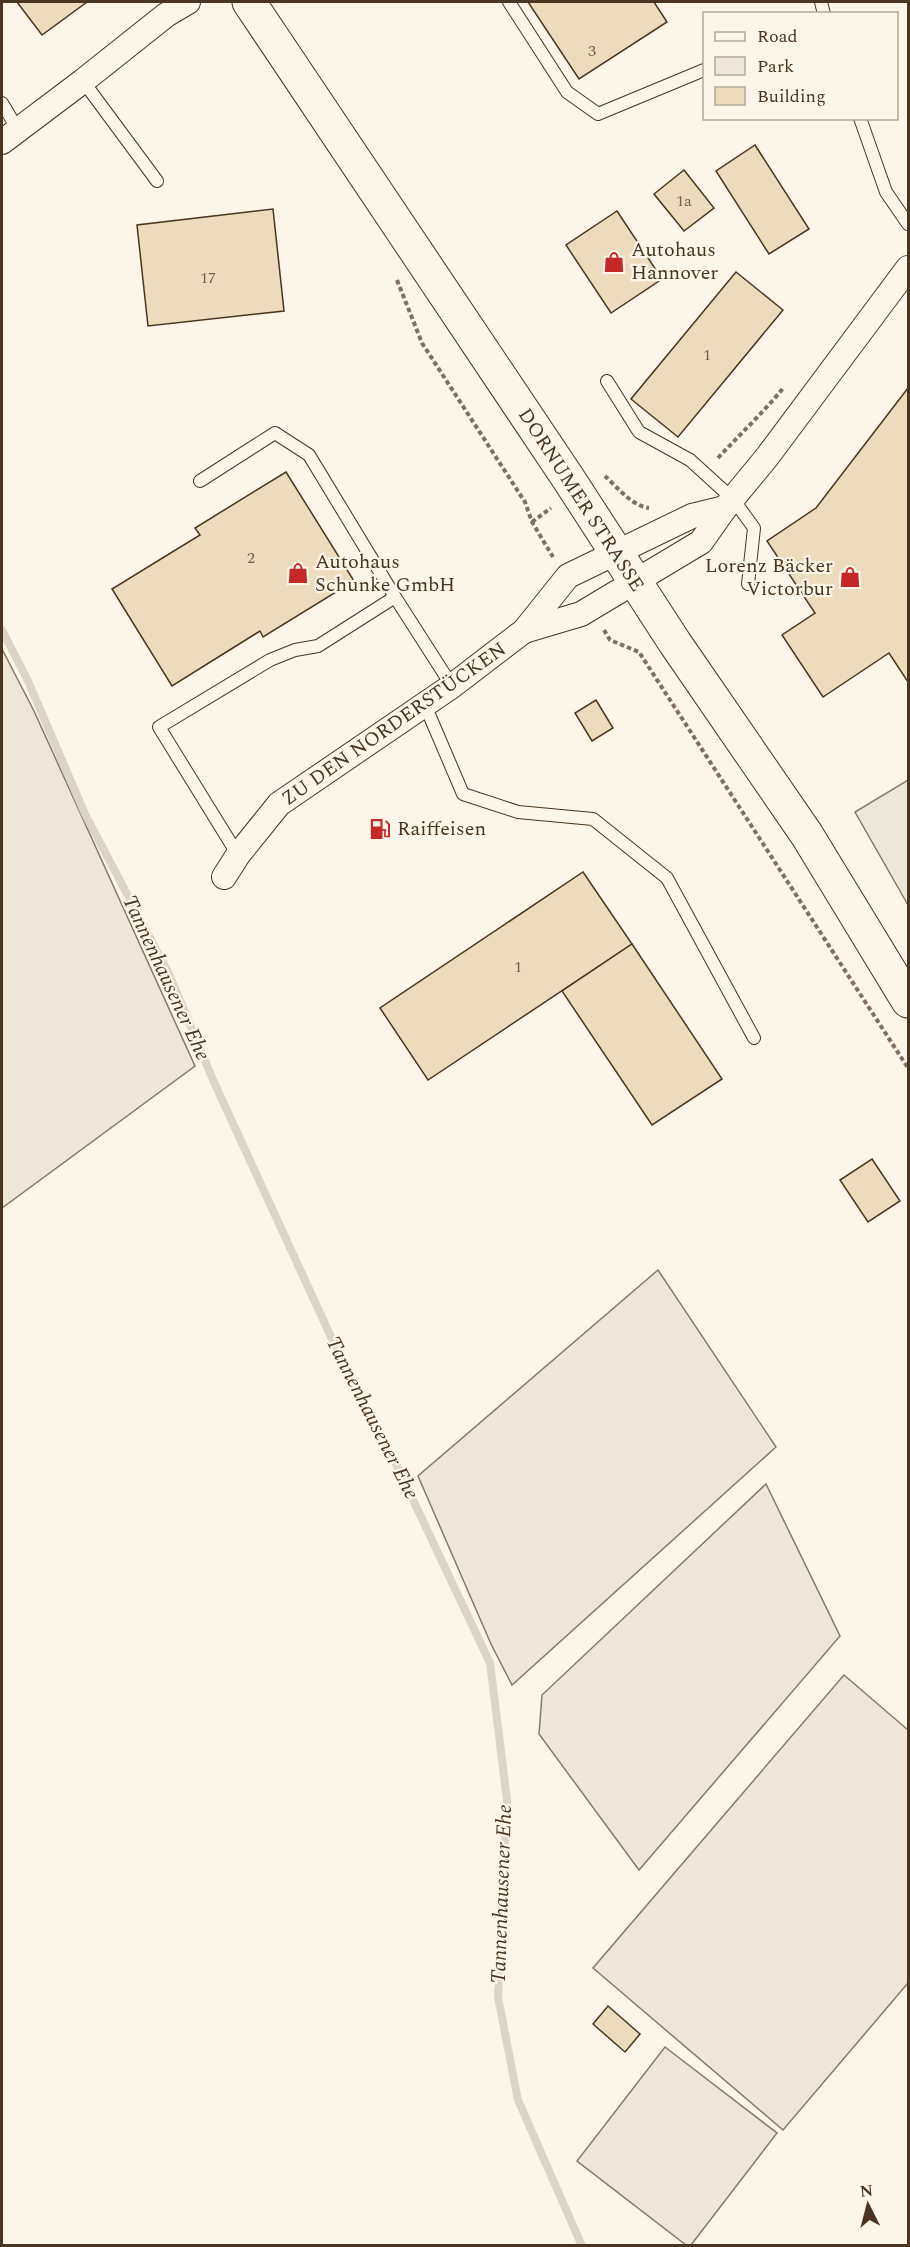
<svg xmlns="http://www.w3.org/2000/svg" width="910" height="2247" font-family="Spectral,serif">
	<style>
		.green { fill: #ede6d9; stroke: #887966; stroke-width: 1.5 }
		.parking { fill: #ede7d9; stroke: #887966; stroke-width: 1.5 }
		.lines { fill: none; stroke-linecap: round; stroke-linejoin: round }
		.stream { stroke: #dcd4c6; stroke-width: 8 }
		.building { fill: #ecdcbc; stroke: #4a3520; stroke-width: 1.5 }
		.lane-casing { stroke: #4a3520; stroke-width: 14 }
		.street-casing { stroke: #4a3520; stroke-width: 26 }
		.secondary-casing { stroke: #4a3520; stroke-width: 35 }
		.path { stroke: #7f6f5c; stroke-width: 4; stroke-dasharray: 4.5 3; stroke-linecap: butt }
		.lane { stroke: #fbf6e9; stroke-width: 12 }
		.street { stroke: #fbf6e9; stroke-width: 24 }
		.secondary { stroke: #fbf6e9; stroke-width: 33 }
		.labels { text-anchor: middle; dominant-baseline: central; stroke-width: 4.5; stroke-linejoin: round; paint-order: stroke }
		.number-label { font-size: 16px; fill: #725f47 }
		.poi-label { font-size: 20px; fill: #4a3520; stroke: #fbf6e9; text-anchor: start }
		.street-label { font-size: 20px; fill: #4a3520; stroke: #fbf6e9 }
		.water-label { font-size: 21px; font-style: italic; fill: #4a3520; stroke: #fbf6e9 }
	</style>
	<rect width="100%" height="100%" fill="#fbf6e9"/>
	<!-- green -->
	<g class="green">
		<path d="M2,649L34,711L195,1066L2,1208Z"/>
		<path d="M658,1270L776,1447L512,1685L491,1644L418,1476Z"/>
		<path d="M766,1484L840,1636L639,1870L539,1734L542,1695Z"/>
		<path d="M844,1675L908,1730V1983L783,2130L593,1968Z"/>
		<path d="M665,2047L777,2133L691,2245H686L577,2161Z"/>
	</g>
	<!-- parking -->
	<path class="parking" d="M908,780V905L855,812Z"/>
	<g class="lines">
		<!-- stream -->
		<path class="stream" d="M2,630L28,681L85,814L169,974L213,1080L360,1400L398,1468L490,1663L507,1800L498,1997L518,2100L582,2246"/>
	</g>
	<!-- building -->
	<g class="building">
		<path d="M17,2H87L42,35Z"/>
		<path d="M528,2H654L667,22L579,79Z"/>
		<path d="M755,145L809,229L769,254L716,171Z"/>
		<path d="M684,170L714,208L684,231L654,194Z"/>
		<path d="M273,209L284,311L148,326L137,225Z"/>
		<path d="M617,211L662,279L611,313L566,245Z"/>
		<path d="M736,272L783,310L678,437L631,399Z"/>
		<path d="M908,388V682L889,653L823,697L782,635L815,613L767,541L816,508Z"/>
		<path d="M286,472L354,581L263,637L260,631L172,686L112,589L200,535L195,528Z"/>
		<path d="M596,700L613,728L592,741L575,713Z"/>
		<path d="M583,872L632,944L428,1080L380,1008Z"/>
		<path d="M632,944L722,1079L652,1125L562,991Z"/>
		<path d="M872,1159L900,1201L868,1222L840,1180Z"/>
		<path d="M608,2006L640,2034L625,2052L593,2024Z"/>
	</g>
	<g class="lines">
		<defs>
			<g id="lane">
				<path d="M509,2L567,92L598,114L704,70"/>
				<path d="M821,2L824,14"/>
				<path d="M83,81L157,181"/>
				<path d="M2,103L18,130"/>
				<path d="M860,118L886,192L908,224"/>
				<path d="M607,381L639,432L690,460L733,499L754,528L748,584"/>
				<path d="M200,481L275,433L309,455L395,597"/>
				<path d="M425,705L463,794L518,812L593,819L667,878L754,1038"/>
				<path d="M238,855L159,727L270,660L295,650L318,646L395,597L452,686"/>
			</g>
			<g id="street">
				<path d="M2,142L83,81L166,15L188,2"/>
				<path d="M524,631L581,614L701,542L725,508L767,457L908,268"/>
				<path d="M224,877L238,855L279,804L452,686L524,631L568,576L692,516L725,508"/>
			</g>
			<path id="secondary" d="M249,2L568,478L675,643L807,835L908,1001"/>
		</defs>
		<!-- lane casing -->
		<use href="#lane" class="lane-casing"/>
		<!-- street casing -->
		<use href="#street" class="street-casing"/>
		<!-- secondary casing -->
		<use href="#secondary" class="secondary-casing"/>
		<!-- path -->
		<g class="path">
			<path d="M397,280L422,343L525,502L532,522L553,557"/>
			<path d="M718,458C740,434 764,412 784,387"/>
			<path d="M605,476C617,487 632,506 649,508"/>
			<path d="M532,522L551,508"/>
			<path d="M604,630L610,640L639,652L908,1068"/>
		</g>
		<!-- lane -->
		<use href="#lane" class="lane"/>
		<!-- street -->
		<use href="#street" class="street"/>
		<!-- secondary -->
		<use href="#secondary" class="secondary"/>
	</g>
	<!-- icons -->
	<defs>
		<symbol id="shop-bare" viewBox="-9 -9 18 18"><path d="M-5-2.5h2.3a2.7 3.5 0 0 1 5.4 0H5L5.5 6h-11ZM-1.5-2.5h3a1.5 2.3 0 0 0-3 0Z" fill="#c62828" stroke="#fbf6e9" stroke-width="2.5" paint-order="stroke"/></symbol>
		<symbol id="fuel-bare" viewBox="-9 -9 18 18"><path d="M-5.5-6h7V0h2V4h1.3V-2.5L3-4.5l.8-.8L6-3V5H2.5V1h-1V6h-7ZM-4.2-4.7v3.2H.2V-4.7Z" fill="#c62828" stroke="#fbf6e9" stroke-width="2.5" paint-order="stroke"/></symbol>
	</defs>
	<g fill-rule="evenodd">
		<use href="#shop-bare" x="599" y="247" width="30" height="30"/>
		<use href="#shop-bare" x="283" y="558" width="30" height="30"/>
		<use href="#shop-bare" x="835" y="562" width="30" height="30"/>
		<use href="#fuel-bare" x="365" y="814" width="30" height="30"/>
	</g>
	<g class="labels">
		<!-- number labels -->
		<g class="number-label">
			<text x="592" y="51">3</text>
			<text x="684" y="201">1a</text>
			<text x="208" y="278">17</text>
			<text x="707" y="355">1</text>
			<text x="251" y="558">2</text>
			<text x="518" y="967">1</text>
		</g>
		<!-- poi labels -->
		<g class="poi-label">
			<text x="631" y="250">Autohaus<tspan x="631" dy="23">Hannover</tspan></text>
			<text x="315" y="562">Autohaus<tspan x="315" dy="23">Schunke GmbH</tspan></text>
			<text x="833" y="566" text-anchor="end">Lorenz Bäcker<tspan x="833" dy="23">Victorbur</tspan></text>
			<text x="397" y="829">Raiffeisen</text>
		</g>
		<!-- street labels -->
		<g class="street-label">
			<text transform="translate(581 500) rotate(57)">DORNUMER STRASSE</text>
			<text transform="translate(394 724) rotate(-35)">ZU DEN NORDERSTÜCKEN</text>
		</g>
		<!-- water labels -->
		<g class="water-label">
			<text transform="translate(166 978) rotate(65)">Tannenhausener Ehe</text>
			<text transform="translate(372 1418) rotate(63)">Tannenhausener Ehe</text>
			<text transform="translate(502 1894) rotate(-88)">Tannenhausener Ehe</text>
		</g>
	</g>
	<!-- border -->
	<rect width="910" height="2247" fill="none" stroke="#4a3520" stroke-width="6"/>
	<!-- legend -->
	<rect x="703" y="12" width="195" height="108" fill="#fbf6e9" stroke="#b4a999" stroke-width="1.5"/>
	<rect x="715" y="32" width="30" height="9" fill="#fbf6e9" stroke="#b4a999" stroke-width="1.5"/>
	<text x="757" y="42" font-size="18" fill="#4a3520">Road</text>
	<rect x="715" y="57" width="30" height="18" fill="#ede6d9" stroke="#b4a999" stroke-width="1.5"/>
	<text x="757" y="72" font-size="18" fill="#4a3520">Park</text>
	<rect x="715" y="87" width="30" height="18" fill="#ecdcbc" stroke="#b4a999" stroke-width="1.5"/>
	<text x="757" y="102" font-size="18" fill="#4a3520">Building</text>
	<!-- north arrow -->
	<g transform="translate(868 2205) rotate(354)" stroke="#fbf6e9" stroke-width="4.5" paint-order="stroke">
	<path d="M0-4.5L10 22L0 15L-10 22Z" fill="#4a3520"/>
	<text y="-9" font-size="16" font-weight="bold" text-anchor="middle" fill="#4a3520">N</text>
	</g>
</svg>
